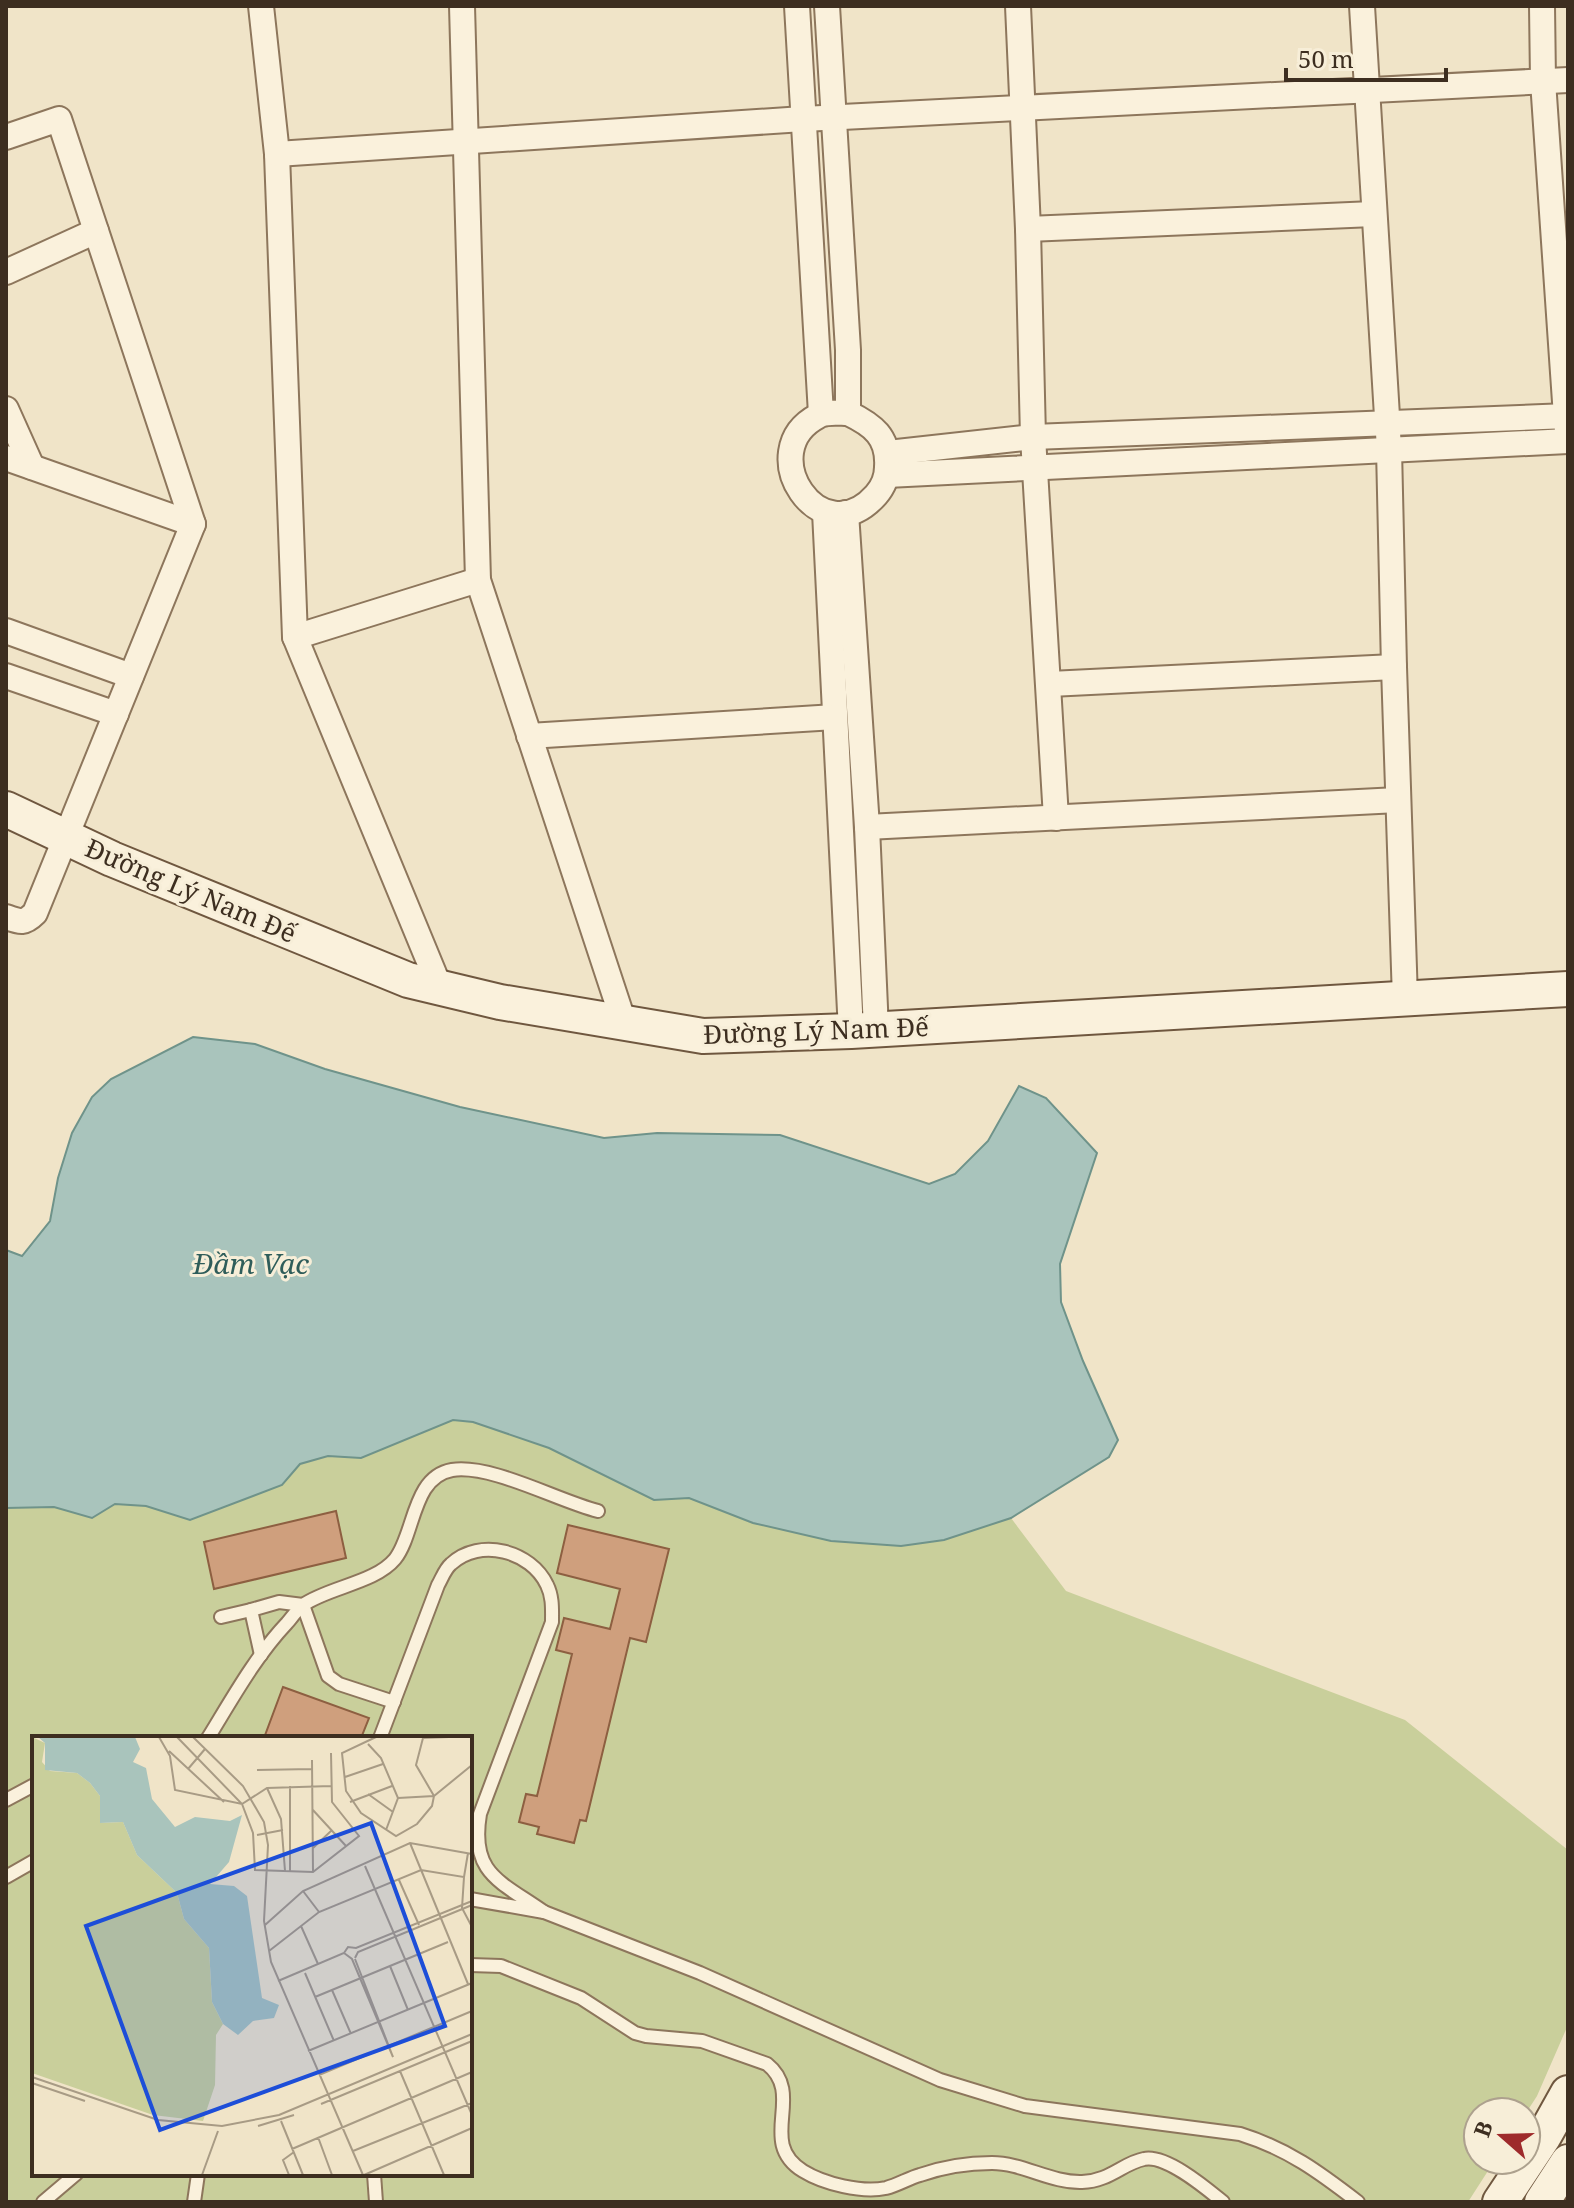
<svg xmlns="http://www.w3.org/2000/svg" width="1574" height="2208" font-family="'Noto Serif',serif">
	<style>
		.green { fill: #c9cf9b; fill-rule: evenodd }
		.water { fill: #a9c4bc; stroke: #6f938a; stroke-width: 2 }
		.building { fill: #cf9f7d; stroke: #8d5f41; stroke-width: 2 }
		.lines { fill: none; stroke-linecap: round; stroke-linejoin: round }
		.lane-casing { stroke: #8d765c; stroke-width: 16 }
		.street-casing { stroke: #8d765c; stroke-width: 28 }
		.secondary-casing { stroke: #6f573f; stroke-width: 38 }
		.lane { stroke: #faf1dc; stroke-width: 12 }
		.street { stroke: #faf1dc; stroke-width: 24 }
		.secondary { stroke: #faf1dc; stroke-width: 34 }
		.labels { text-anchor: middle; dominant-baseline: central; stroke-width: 6; stroke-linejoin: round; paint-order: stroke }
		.street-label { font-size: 26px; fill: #3d2e20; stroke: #f7eed8 }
		.water-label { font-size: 28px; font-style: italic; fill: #2f5d5a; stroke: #f7eed8 }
		.inset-road { fill: none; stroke: #a89b85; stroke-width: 2 }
		.view { fill: #1d4ed8; fill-opacity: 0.15; stroke: #1d4ed8; stroke-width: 4 }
		.inset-edge { fill: none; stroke: #3d2e20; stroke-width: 4 }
	</style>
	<rect width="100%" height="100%" fill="#f0e4c8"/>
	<!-- green -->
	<path class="green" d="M453,1420L473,1422L549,1448L654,1499L689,1498L753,1523L831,1541L901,1546L944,1540L1011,1518L1066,1591L1405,1720L1568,1850V2025L1537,2096L1526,2113L1478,2112V2160H1495L1468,2202H6V1508L54,1507L92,1518L115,1504L146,1506L190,1520L282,1485L300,1464L328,1456L361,1458ZM34,1738H470V2174H34Z"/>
	<!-- water -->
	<path class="water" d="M193,1037L255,1044L325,1069L460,1107L604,1138L657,1133L780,1135L929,1184L955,1174L988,1141L1019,1086L1046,1098L1097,1153L1060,1264L1061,1302L1083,1361L1118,1440L1109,1457L1011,1518L944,1540L901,1546L831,1541L753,1523L689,1498L654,1500L549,1448L473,1422L453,1420L361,1458L328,1456L300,1464L282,1485L190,1520L146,1506L115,1504L92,1518L54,1507L6,1508V1250L22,1256L50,1221L58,1178L72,1133L92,1097L111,1079Z"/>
	<!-- building -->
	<g class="building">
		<path d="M336,1511L346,1558L214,1589L204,1542Z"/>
		<path d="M568,1525L669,1549L646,1642L630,1638L586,1821L580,1820L574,1843L537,1834L539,1827L519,1822L526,1794L537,1796L572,1654L556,1650L564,1618L610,1629L620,1589L557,1573Z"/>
		<path d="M283,1687L369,1718L361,1738H264Z"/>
	</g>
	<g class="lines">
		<defs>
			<g id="lane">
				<path d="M221,1617L251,1610"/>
				<path d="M261,1655L251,1610L279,1602L303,1605L328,1676L339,1684L394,1702"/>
				<path d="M208,1738C232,1699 255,1657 287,1623C292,1617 297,1610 303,1605C329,1587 375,1583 395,1559C415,1534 412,1477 452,1470C492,1464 558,1501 598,1511"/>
				<path d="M380,1738L438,1585C442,1578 445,1569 451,1564C480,1537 531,1551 547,1585C553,1597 552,1610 552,1622L480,1814C470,1874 500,1881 544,1912L470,1899"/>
				<path d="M6,1800L34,1785"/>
				<path d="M6,1877L34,1861"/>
				<path d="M544,1912L700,1973L940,2080L1025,2106L1240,2134C1288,2149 1319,2172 1358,2202"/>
				<path d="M470,1965L501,1966L581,1998L635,2033L646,2036L702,2041L767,2064C806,2095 756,2142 803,2171C824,2184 862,2193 886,2188C898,2185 909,2178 920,2175C943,2167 968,2163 992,2163C1023,2163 1051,2183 1082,2182C1110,2181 1123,2163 1144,2159C1166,2154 1207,2189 1223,2202"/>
				<path d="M374,2174L376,2202"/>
				<path d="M43,2202L76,2174"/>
				<path d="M194,2202L198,2174"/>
			</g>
			<g id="street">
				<path d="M261,6L277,154L295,637L440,988"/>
				<path d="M462,6L478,580L624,1023"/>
				<path d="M797,6L821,414"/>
				<path d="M827,6L848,350V413"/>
				<path d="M1018,6L1028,229L1033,437L1056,818"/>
				<path d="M1362,6L1389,449L1394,667L1405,999"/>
				<path d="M1542,6L1543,81L1567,431"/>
				<path d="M6,137L59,119L193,524L35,913C24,924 20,922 6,917"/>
				<path d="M277,154L803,119L1568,80"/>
				<path d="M1028,229L1373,214"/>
				<path d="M6,272L96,231"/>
				<path d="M6,409L32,467"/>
				<path d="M848,413C873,425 889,437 887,467C887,477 883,487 876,495C821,557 751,451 818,416C826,411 839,413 848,413Z"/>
				<path d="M888,453L1033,437L1568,416"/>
				<path d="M6,458L193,524"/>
				<path d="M887,475L1568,441"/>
				<path d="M825,512L851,1031"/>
				<path d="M846,513L867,827L876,1030"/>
				<path d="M6,631L131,676"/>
				<path d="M295,637L478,580"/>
				<path d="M6,676L116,714"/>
				<path d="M1050,684L1394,667"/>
				<path d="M529,736L835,717"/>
				<path d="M867,827L1398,800"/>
			</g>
			<g id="secondary">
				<path d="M6,809L112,859L408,980L500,1002L703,1036L851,1031L1568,989"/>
				<path d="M1500,2202L1544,2136L1568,2093"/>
				<path d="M1542,2202L1568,2162"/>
			</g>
		</defs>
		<!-- lane casing -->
		<use href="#lane" class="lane-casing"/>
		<!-- street casing -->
		<use href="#street" class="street-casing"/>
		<!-- secondary casing -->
		<use href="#secondary" class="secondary-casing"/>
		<!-- lane -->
		<use href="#lane" class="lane"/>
		<!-- street -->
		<use href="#street" class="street"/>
		<!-- secondary -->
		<use href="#secondary" class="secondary"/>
	</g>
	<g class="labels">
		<!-- street labels -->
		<g class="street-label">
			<text transform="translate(191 890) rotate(23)">Đường Lý Nam Đế</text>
			<text transform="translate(816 1030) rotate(-2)">Đường Lý Nam Đế</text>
		</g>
		<!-- water labels -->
		<g class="water-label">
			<text x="251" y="1263">Đầm Vạc</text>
		</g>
	</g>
	<!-- overview -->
	<g transform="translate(32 1736)">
		<rect width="440" height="440" fill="#f0e4c8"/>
		<path d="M0,1L13,7L10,26L18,35L45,37L58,47L68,60V87L91,86L105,119L145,157L152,183L177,212L180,266L191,288L184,299L183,349L171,385L121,379L0,337Z" fill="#c9cf9b"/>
		<path d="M6,1H103L108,13L101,26L114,32L120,63L143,91L163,81L198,85L210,79L197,126L178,148L202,150L215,160L230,262L247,269L242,282L221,285L206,299L191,288L180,266L177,212L152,183L145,157L105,119L91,86L68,87V60L58,47L45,37L13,34V7Z" fill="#a9c4bc"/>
		<path class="inset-road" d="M127,1L138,20L143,54L210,68L235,52L299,50M145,1L210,68L221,97L223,134L281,136L327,100L300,66L299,17M161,1L211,50L232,86L236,109L232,185L239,226L331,439M344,1L310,17L314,55L329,77L364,100L385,88L400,70L402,60L384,29L391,2M390,2L417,1M336,8L349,22L366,62L354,94M137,15L192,66M280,24L281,135M156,33L173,13M225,34L280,33M313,41L351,28M258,50V135M235,52L249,83L253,135M336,58L361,76M366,62L402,60L440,29M318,66L360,50M280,73L314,110M225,99L251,94M378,107L436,248M281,112L299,95M333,130L440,379M432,141L436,117M367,144L387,189M271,155L287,176M233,189L271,155L378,107L440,118M269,190L286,228M237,215L287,176L389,134L432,141L430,172L440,191M312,217L320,223L361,321L323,223M323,222L326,216L440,169M358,230L376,274M273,237L302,305M246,245L312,217L316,211L324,212L440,165M300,254L319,298M283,261L416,206M276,315L440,247M368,335L412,439M287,339L440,275M0,341L126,384L190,390L247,379L440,298M0,347L53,365M289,368L440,305M249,385L271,439M226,390L262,379M286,401L300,439M260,413L440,336M321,415L440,367M170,439L186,395M257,439L251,424L262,416M332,439L440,392"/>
		<path class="view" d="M339,87L413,290L128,394L54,190Z"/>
		<rect width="440" height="440" class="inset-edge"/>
	</g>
	<!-- border -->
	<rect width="1574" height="2208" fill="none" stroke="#3d2e20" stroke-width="16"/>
	<!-- north arrow -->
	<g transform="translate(1502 2136) rotate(290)"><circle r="38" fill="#f7eed8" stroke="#ada18e" stroke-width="2"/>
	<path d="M0-6L14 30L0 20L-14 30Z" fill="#9e2a2b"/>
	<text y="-12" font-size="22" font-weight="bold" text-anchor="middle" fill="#3d2e20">B</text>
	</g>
	<!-- scale -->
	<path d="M1286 68v12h160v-12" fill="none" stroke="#3d2e20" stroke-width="4"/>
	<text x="1298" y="68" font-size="24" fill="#3d2e20" stroke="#f7eed8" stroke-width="6" paint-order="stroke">50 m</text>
</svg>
